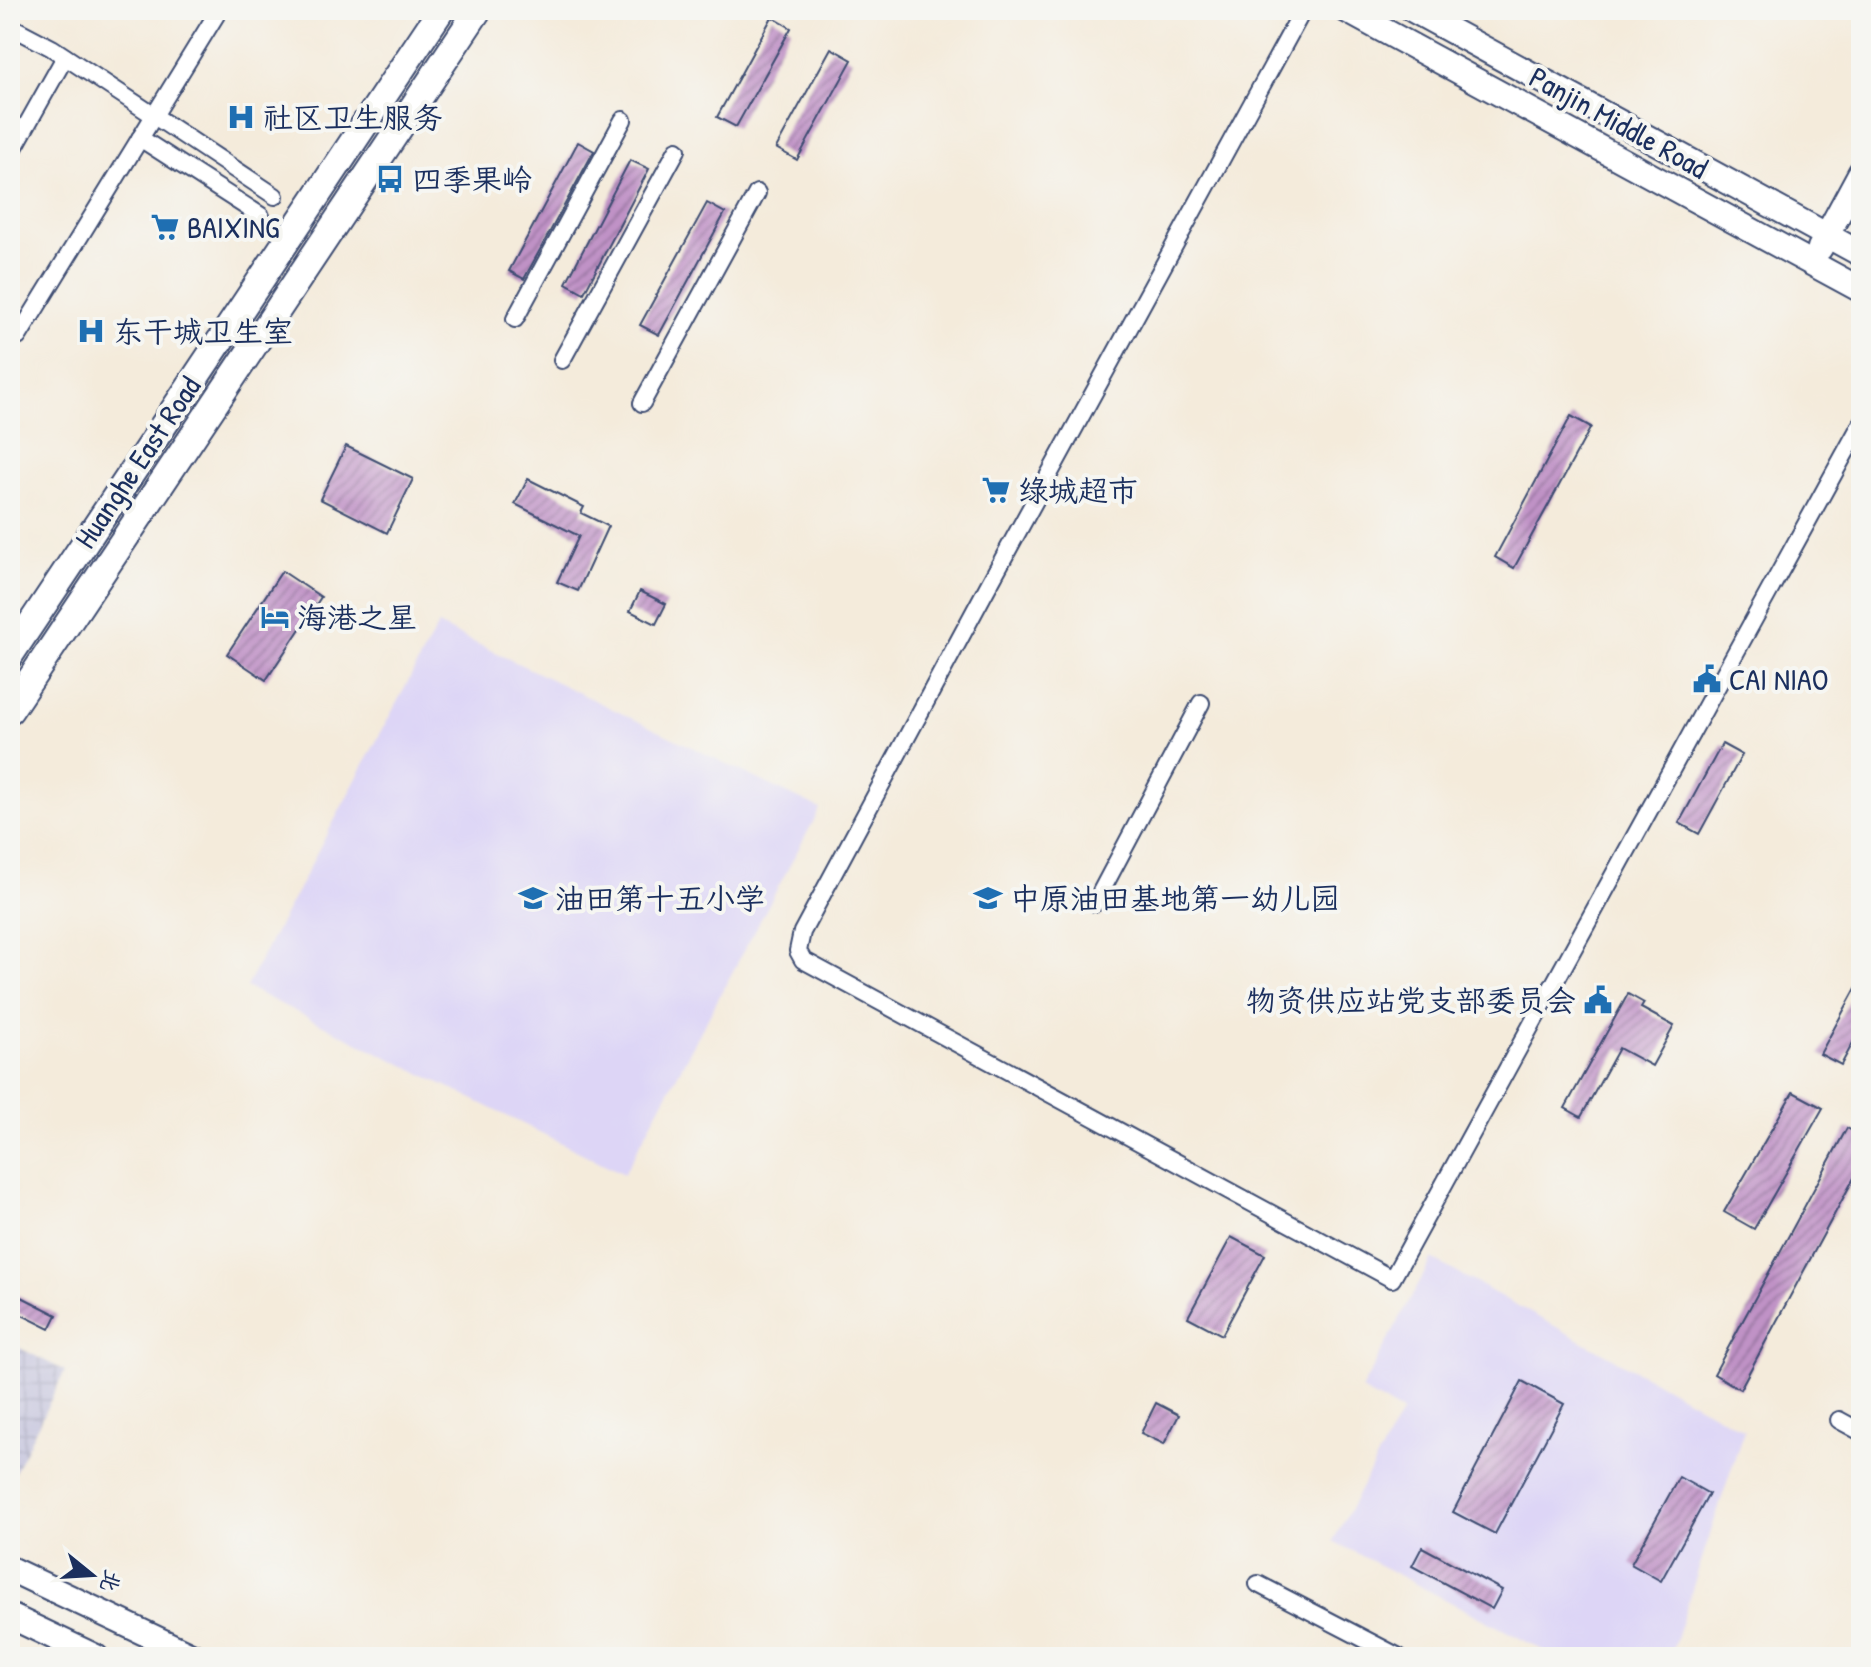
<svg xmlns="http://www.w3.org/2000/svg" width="1871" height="1667" font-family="'Patrick Hand','LXGW WenKai TC',sans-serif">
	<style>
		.built { fill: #ddd5f6 }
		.industrial { fill: url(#industrial-grid) }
		.building { fill: url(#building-hatch) }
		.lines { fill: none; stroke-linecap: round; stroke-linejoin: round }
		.street-casing { stroke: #3c4b71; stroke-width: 20 }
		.secondary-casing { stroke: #3c4b71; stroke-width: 28 }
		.primary-casing { stroke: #3c4b71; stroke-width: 30 }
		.street { stroke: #fff; stroke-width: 16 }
		.secondary { stroke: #fff; stroke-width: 24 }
		.primary { stroke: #fff; stroke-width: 26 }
		.labels { text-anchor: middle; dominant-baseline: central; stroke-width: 8; stroke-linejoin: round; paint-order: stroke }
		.poi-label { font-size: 30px; fill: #1b2f5e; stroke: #f6f6f2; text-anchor: start }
		.street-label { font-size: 30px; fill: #1b2f5e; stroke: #f6f6f2 }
	</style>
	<defs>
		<pattern id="industrial-grid" width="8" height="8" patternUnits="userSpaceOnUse" patternTransform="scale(2)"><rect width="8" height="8" fill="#c2c1dc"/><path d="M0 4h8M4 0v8" fill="none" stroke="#a6a6bf"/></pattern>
		<pattern id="building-hatch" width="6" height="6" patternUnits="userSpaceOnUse" patternTransform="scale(2)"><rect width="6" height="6" fill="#c092c6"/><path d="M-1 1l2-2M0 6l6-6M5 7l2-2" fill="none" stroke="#9b78a4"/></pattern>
	</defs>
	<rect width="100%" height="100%" fill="#f6f6f2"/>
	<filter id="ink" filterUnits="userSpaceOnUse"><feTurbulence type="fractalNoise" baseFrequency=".0125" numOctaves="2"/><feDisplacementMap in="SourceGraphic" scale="16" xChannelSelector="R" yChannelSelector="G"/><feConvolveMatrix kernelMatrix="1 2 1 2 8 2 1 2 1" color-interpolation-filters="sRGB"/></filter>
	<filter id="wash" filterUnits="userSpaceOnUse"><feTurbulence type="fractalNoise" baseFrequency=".006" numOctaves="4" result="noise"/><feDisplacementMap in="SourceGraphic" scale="32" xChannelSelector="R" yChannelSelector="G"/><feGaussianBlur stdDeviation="1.8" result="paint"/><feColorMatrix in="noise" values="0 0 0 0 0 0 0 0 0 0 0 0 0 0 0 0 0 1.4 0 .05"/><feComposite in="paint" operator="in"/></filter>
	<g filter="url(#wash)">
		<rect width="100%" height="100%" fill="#f4ebdb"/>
		<!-- built -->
		<g class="built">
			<path d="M438,625L820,809L624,1174L246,987Z"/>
			<path d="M1432,1259L1744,1430L1670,1657H1556L1333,1541L1402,1412L1361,1390Z"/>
		</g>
		<!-- industrial -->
		<path class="industrial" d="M10,1343L65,1371L10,1482Z"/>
		<g id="blocks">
			<!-- building -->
			<g class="building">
				<path d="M772,17L791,28L736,127L717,117Z"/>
				<path d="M831,48L852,60L797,160L776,148Z"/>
				<path d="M578,142L594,151L524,279L509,271Z"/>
				<path d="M630,160L649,169L584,293L566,283Z"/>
				<path d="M707,203L725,213L659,335L640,325Z"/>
				<path d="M1571,416L1591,427L1514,568L1495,557Z"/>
				<path d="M346,446L413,479L387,533L320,499Z"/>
				<path d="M528,479L584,507L581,513L608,526L578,591L557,582L579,536L515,504Z"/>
				<path d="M282,571L321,597L266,680L227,654Z"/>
				<path d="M640,591L666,604L656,624L630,611Z"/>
				<path d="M1722,744L1742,755L1699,834L1679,823Z"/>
				<path d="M1861,979V1028L1841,1065L1820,1054Z"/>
				<path d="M1628,994L1644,1003L1641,1008L1674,1026L1652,1066L1619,1048L1581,1117L1565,1108Z"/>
				<path d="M1793,1092L1823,1108L1754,1229L1724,1212Z"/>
				<path d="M1847,1128L1861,1136V1165L1740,1389L1714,1374Z"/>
				<path d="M1231,1237L1265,1255L1222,1335L1188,1317Z"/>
				<path d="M14,1293L57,1315L50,1329L10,1309Z"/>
				<path d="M1522,1381L1564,1404L1495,1534L1453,1512Z"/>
				<path d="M1156,1403L1179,1415L1164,1444L1141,1433Z"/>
				<path d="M1679,1477L1709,1494L1661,1581L1631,1564Z"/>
				<path d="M1422,1547L1502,1590L1492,1609L1412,1566Z"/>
			</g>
		</g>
	</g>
	<g filter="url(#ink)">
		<use href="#blocks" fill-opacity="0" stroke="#3c4b71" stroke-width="2"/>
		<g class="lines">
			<defs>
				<g id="street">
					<path d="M1303,10L987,588L802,932L798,951L803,960L1392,1279L1861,424"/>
					<path d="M10,26L52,48L275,196"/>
					<path d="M140,138L261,216"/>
					<path d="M10,155L65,57"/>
					<path d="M515,319L623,120"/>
					<path d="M10,333L18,337L219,10"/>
					<path d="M562,360L677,150"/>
					<path d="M642,403L757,193"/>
					<path d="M1095,903L1201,703"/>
					<path d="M1839,1420L1861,1432"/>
					<path d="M1258,1584L1399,1657"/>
				</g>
				<g id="secondary">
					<path d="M1346,10L1861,290"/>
					<path d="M1413,10L1861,254"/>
					<path d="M1820,248L1861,172"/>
					<path d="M10,1569L195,1657"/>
					<path d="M10,1616L96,1657"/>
				</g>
				<g id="primary">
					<path d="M10,655L441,10"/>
					<path d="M10,710L478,10"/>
				</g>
			</defs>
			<!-- street casing -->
			<use href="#street" class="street-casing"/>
			<!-- secondary casing -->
			<use href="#secondary" class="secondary-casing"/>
			<!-- primary casing -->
			<use href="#primary" class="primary-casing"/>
			<!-- street -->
			<use href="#street" class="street"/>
			<!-- secondary -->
			<use href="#secondary" class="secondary"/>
			<!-- primary -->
			<use href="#primary" class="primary"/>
		</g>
	</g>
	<!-- icons -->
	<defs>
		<symbol id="hospital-bare" viewBox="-9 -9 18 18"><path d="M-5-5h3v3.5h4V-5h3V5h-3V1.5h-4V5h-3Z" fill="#1f6fb2" stroke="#f6f6f2" stroke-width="2.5" paint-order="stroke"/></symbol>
		<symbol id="bus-bare" viewBox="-9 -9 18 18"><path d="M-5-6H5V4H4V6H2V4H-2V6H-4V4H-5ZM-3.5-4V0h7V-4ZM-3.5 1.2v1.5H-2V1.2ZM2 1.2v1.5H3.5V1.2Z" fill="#1f6fb2" stroke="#f6f6f2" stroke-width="2.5" paint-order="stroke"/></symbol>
		<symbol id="supermarket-bare" viewBox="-9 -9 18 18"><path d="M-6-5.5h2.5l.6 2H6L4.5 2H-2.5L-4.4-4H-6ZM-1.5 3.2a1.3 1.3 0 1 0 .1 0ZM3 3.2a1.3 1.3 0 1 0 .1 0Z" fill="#1f6fb2" stroke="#f6f6f2" stroke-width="2.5" paint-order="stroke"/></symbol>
		<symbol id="hotel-bare" viewBox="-9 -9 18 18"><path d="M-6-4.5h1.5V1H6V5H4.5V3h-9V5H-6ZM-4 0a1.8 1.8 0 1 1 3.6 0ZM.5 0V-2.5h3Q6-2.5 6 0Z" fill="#1f6fb2" stroke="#f6f6f2" stroke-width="2.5" paint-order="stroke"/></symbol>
		<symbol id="civic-bare" viewBox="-9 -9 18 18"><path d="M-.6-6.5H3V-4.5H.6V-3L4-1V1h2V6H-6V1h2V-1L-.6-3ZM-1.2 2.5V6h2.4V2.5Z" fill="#1f6fb2" stroke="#f6f6f2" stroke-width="2.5" paint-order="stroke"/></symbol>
		<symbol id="school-bare" viewBox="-9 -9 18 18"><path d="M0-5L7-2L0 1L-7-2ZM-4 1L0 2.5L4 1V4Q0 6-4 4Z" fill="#1f6fb2" stroke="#f6f6f2" stroke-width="2.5" paint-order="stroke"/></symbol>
	</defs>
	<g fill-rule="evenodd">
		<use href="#hospital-bare" x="221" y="97" width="40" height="40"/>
		<use href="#bus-bare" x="370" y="159" width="40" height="40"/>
		<use href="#supermarket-bare" x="145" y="207" width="40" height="40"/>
		<use href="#hospital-bare" x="71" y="311" width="40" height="40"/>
		<use href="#supermarket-bare" x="976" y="470" width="40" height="40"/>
		<use href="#hotel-bare" x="255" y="597" width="40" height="40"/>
		<use href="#civic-bare" x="1687" y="659" width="40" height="40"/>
		<use href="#school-bare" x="513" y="878" width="40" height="40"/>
		<use href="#school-bare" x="968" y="878" width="40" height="40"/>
		<use href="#civic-bare" x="1578" y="980" width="40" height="40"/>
	</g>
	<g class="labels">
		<!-- poi labels -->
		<g class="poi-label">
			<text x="263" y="117">社区卫生服务</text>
			<text x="412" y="179">四季果岭</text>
			<text x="187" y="227">BAIXING</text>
			<text x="113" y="331">东干城卫生室</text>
			<text x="1018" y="490">绿城超市</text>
			<text x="297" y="617">海港之星</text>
			<text x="1729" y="679">CAI NIAO</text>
			<text x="555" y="898">油田第十五小学</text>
			<text x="1010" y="898">中原油田基地第一幼儿园</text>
			<text x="1576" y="1000" text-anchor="end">物资供应站党支部委员会</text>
		</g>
		<!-- street labels -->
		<g class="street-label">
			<text transform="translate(1619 122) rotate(29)">Panjin Middle Road</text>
			<text transform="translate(137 462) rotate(-56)">Huanghe East Road</text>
		</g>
	</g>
	<!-- margin -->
	<rect width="1871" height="1667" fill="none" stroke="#f6f6f2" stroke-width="40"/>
	<!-- north arrow -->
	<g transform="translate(92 1575) rotate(108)" stroke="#f6f6f2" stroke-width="6" paint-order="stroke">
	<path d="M0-6L14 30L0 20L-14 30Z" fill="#1b2f5e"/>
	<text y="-12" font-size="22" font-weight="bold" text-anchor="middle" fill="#1b2f5e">北</text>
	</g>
</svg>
